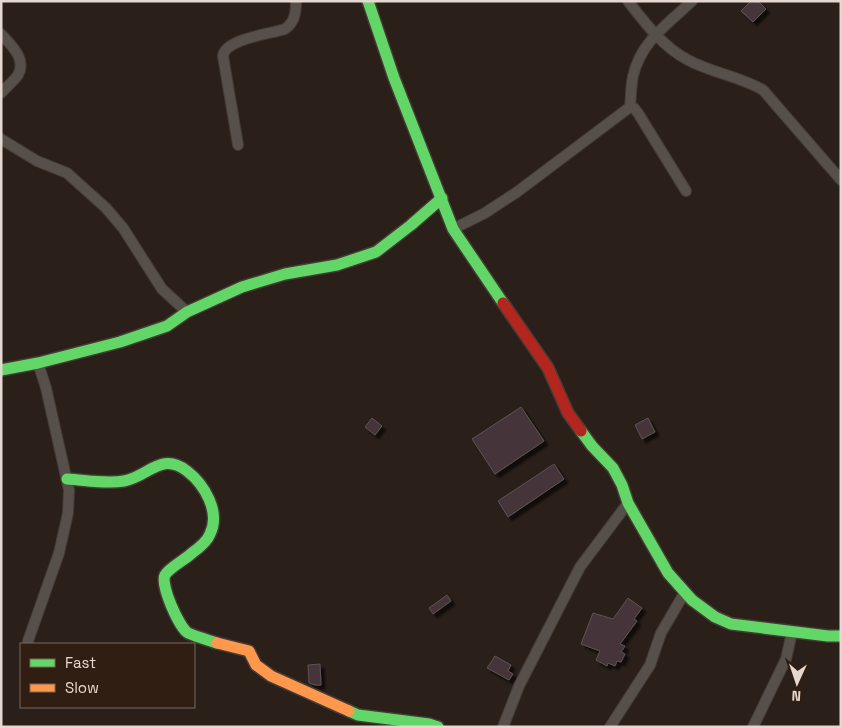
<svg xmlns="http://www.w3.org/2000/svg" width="842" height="728" font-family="'Space Grotesk',sans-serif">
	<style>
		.building { fill: #44363b; stroke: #5c5354; filter: url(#shadow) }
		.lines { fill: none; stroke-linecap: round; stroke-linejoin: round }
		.street-casing { stroke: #443b36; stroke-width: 12 }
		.fast-casing { stroke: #443b36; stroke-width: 14 }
		.slow-casing { stroke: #443b36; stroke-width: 14 }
		.jam-casing { stroke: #443b36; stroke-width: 14 }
		.street { stroke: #574f4a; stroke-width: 10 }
		.fast { stroke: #63d668; stroke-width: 11 }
		.slow { stroke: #ff974d; stroke-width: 11 }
		.jam { stroke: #b3261e; stroke-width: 11 }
	</style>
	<defs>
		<filter id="shadow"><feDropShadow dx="4" dy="4" stdDeviation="1" flood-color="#0009"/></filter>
	</defs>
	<rect width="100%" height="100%" fill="#2a1f19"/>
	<!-- building -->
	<g class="building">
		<path d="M751,1H758L766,9L753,22L741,11Z"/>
		<path d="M521,407L544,441L495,474L472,439Z"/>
		<path d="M372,418L382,426L375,435L365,427Z"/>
		<path d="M648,418L655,432L642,439L635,425Z"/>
		<path d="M554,464L564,479L508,517L498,501Z"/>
		<path d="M447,595L451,601L433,614L429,608Z"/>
		<path d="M628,598L642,608L634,619L637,621L620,644L625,646L621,652L625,654L621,662L617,661L615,666L608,663L607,666L596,660L600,651L581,644L593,613L613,619Z"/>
		<path d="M495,656L511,665L508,671L513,674L509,680L487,668Z"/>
		<path d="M320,664L321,685H315L309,683L308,665Z"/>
	</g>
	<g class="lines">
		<defs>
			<g id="street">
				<path d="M628,1C645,23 663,47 688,60C712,73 739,76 763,90L841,180"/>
				<path d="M1,34C11,45 27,59 18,75C14,81 6,87 1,93"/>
				<path d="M630,107C631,97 631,85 633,76C641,41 668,24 692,1"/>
				<path d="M630,107L634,108L638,113L686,191"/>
				<path d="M1,139L37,161L67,173L106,208L123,228L162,289L187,312"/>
				<path d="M238,145L223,56C225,39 270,34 285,29C295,22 296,12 296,1"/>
				<path d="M453,229L485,213L517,192L630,107"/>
				<path d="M28,641L59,553L68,513L69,490L46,388L38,363"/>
				<path d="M503,727L519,686L580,567L628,503"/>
				<path d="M610,727L650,665L661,633L685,592"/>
				<path d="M753,727L786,659L792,632"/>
			</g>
			<g id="fast">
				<path d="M368,1L394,78L453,229L503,303"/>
				<path d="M1,370L38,363L120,342L167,326L187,312L242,287L285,274L337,265L376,252L411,225L442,198"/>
				<path d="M581,431L592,446L613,468L622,485L628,503L668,573L692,600L715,617L731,624L828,636H841"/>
				<path d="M67,479C86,480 105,484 124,481C148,477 161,451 187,471C204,484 221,512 210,534C207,542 199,548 192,553C186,559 169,568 165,575C160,585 179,627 188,633C197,637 208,640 217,643"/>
				<path d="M349,711L358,715L429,724L438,727"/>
			</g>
			<path id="slow" d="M217,643L249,651L256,665L271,676L349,711"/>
			<path id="jam" d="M503,303L548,368L568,413L581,431"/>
		</defs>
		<!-- street casing -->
		<use href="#street" class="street-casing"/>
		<!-- fast casing -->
		<use href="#fast" class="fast-casing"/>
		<!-- slow casing -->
		<use href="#slow" class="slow-casing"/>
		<!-- jam casing -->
		<use href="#jam" class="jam-casing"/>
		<!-- street -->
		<use href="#street" class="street"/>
		<!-- fast -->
		<use href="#fast" class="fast"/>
		<!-- slow -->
		<use href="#slow" class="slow"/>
		<!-- jam -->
		<use href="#jam" class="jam"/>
	</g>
	<!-- border -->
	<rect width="842" height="728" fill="none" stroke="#e5d8d0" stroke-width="5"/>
	<!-- legend -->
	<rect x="20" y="643" width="175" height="65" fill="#311e12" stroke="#79685e"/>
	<rect x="30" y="659" width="25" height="8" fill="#63d668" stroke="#79685e"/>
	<text x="65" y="668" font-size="15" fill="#e5d8d0">Fast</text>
	<rect x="30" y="684" width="25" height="8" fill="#ff974d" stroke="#79685e"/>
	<text x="65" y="693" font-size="15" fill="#e5d8d0">Slow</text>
	<!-- north arrow -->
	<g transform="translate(797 683) rotate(183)" stroke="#311e12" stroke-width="4" paint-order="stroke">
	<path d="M0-4L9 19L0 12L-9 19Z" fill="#e5d8d0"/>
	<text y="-8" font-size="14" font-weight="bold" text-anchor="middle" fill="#e5d8d0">N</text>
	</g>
</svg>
